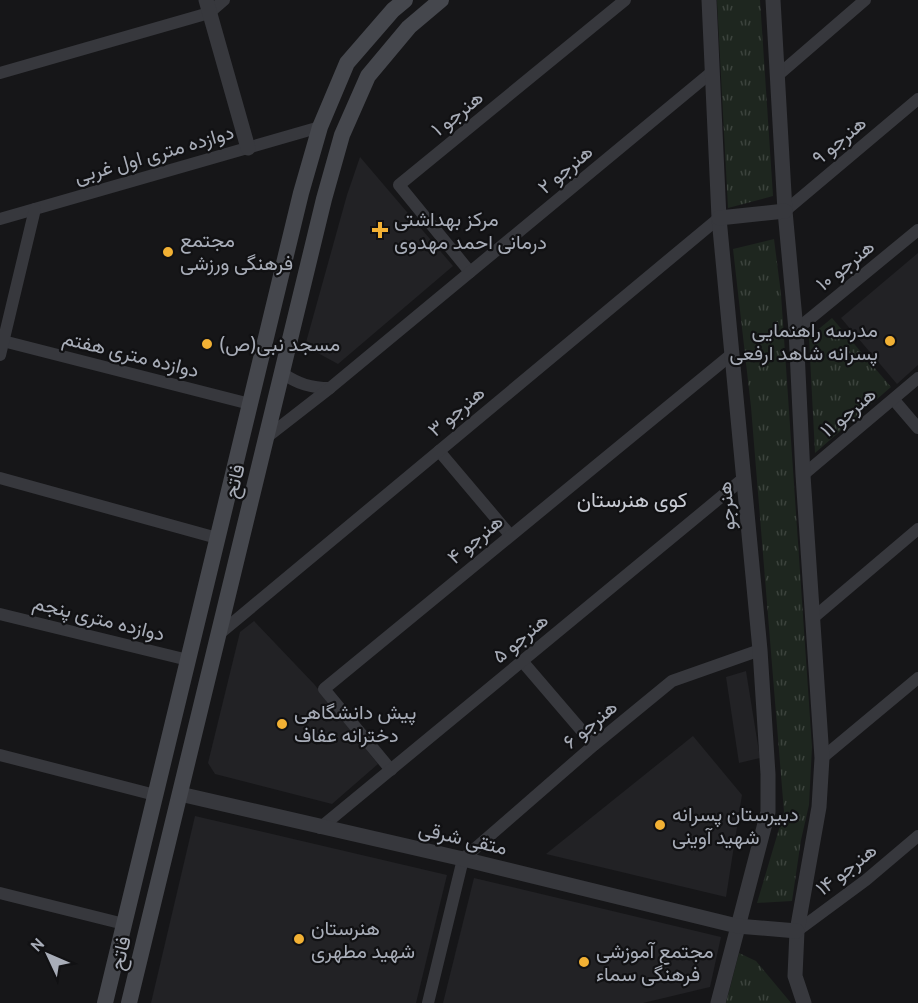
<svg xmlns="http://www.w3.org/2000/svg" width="918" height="1003" font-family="Cabin,Vazirmatn,sans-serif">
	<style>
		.built { fill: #222225 }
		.park { fill: url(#park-tufts) }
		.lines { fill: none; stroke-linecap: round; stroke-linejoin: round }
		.minor { stroke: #37383d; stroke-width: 12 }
		.tertiary { stroke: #37383d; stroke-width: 15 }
		.secondary { stroke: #45474d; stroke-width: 16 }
		.poi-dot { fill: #f2b134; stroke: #111113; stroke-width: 2 }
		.labels { text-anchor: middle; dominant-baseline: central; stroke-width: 4.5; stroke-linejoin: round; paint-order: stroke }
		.street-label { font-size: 20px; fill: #a8adb8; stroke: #111113 }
		.poi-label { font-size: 20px; fill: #a8adb8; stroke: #111113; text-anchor: start }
		.neighbourhood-label { font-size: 21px; fill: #c9ccd4; stroke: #111113 }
	</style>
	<defs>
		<pattern id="park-tufts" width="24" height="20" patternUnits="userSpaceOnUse" patternTransform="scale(1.5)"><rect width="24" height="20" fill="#1e261f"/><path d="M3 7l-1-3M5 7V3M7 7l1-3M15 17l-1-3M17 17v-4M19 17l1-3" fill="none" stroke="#3c433d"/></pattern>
	</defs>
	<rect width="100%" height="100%" fill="#161618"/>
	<!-- built -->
	<g class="built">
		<path d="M360,157L453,266L338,364L305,346L347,195Z"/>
		<path d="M918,253V365L897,384L841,318Z"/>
		<path d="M254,621L314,684L378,764L332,804L215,774L208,763L240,632Z"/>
		<path d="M746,671L760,758L739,763L726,677Z"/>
		<path d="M693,736L742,795L726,897L546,854Z"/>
		<path d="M195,816L447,875L416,1003H151Z"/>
		<path d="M474,878L721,937L710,987L643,1003H443Z"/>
	</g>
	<!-- park -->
	<g class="park">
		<path d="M717,0H760L773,196L728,208Z"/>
		<path d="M774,239L781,294L812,747L809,805L801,840L792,901L757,903L784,812L751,407L733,249Z"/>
		<path d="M832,318L891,387L815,453L809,337Z"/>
		<path d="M739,953L756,961L791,1003H726Z"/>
	</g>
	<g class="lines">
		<!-- minor -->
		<g class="minor">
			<path d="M0,73L209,13L224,0"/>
			<path d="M777,76L865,0"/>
			<path d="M785,211L918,99"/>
			<path d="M0,219L320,127"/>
			<path d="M470,272L399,185L625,0"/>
			<path d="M796,330L918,230"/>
			<path d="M3,341L250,404"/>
			<path d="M0,355L35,209"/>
			<path d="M282,373C298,384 311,388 330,388"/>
			<path d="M894,400L918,428"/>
			<path d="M267,437L330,388L713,71"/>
			<path d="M439,451L510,535"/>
			<path d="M803,475L918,378"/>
			<path d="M0,478L217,538"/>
			<path d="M0,614L188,660"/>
			<path d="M813,618L918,529"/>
			<path d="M218,635L719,218"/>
			<path d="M522,661L594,745"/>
			<path d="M0,755L155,795"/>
			<path d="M822,758L918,678"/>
			<path d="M391,770L324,689L732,354"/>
			<path d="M320,828L744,478"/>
			<path d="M0,893L124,924"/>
			<path d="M797,931L866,880L918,836"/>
			<path d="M428,1003L463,859L594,745L672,681L760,650"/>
		</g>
		<!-- tertiary -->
		<g class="tertiary">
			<path d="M206,0L248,148"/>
			<path d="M709,0L719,218L760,650L768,774V812L718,1003"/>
			<path d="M773,0L785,211L796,330L803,475L822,758L819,807L797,931L795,976L804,1003"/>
			<path d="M719,218L785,211"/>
			<path d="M180,794L463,859L737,926L797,931"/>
		</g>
		<!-- secondary -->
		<g class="secondary">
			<path d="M105,1003L301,193L320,127L347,63L393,10L405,0"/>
			<path d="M129,1003L324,199L342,135L368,76L409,27L441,0"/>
		</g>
	</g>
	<!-- markers -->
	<g class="poi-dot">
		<path d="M377 221h6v6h6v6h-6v6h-6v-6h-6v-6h6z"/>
		<circle cx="168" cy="252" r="6"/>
		<circle cx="890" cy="341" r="6"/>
		<circle cx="207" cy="344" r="6"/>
		<circle cx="282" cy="724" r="6"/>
		<circle cx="660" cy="825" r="6"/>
		<circle cx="299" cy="939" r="6"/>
		<circle cx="584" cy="962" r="6"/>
	</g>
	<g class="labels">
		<!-- street labels -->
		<g class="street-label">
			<text transform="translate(457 113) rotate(-39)">هنرجو ۱</text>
			<text transform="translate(839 140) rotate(-40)">هنرجو ۹</text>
			<text transform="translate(154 154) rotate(-16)">دوازده متری اول غربی</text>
			<text transform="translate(565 169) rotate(-40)">هنرجو ۲</text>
			<text transform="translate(845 265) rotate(-39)">هنرجو ۱۰</text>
			<text transform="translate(131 354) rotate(14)">دوازده متری هفتم</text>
			<text transform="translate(456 411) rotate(-40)">هنرجو ۳</text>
			<text transform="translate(848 412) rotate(-40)">هنرجو ۱۱</text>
			<text transform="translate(234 481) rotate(-76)">فاتح</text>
			<text transform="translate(726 506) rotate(-95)">هنرجو</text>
			<text transform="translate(475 539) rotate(-40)">هنرجو ۴</text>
			<text transform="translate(99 618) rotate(14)">دوازده متری پنجم</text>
			<text transform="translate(520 638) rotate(-40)">هنرجو ۵</text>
			<text transform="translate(590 724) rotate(-40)">هنرجو ۶</text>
			<text transform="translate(463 838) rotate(13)">متقی شرقی</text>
			<text transform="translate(846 869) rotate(-38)">هنرجو ۱۴</text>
			<text transform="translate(120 953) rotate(-76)">فاتح</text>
		</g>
		<!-- poi labels -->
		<g class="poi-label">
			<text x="394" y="219">مرکز بهداشتی<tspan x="394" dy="23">درمانی احمد مهدوی</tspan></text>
			<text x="180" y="240">مجتمع<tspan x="180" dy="23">فرهنگی ورزشی</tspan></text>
			<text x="878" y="330" text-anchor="end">مدرسه راهنمایی<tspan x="878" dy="23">پسرانه شاهد ارفعی</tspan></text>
			<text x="219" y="344">مسجد نبی(ص)</text>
			<text x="294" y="712">پیش دانشگاهی<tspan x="294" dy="23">دخترانه عفاف</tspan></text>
			<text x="672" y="814">دبیرستان پسرانه<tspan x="672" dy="23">شهید آوینی</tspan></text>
			<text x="311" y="928">هنرستان<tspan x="311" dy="23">شهید مطهری</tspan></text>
			<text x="596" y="951">مجتمع آموزشی<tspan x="596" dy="23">فرهنگی سماء</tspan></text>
		</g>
		<!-- neighbourhood labels -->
		<g class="neighbourhood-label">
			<text x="632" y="499">کوی هنرستان</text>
		</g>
	</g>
	<!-- north arrow -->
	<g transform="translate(48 955) rotate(314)" stroke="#111113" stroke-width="4.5" paint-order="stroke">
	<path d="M0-4.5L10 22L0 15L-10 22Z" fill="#a8adb8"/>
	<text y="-9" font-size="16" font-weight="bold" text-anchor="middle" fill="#a8adb8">N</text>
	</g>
</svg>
